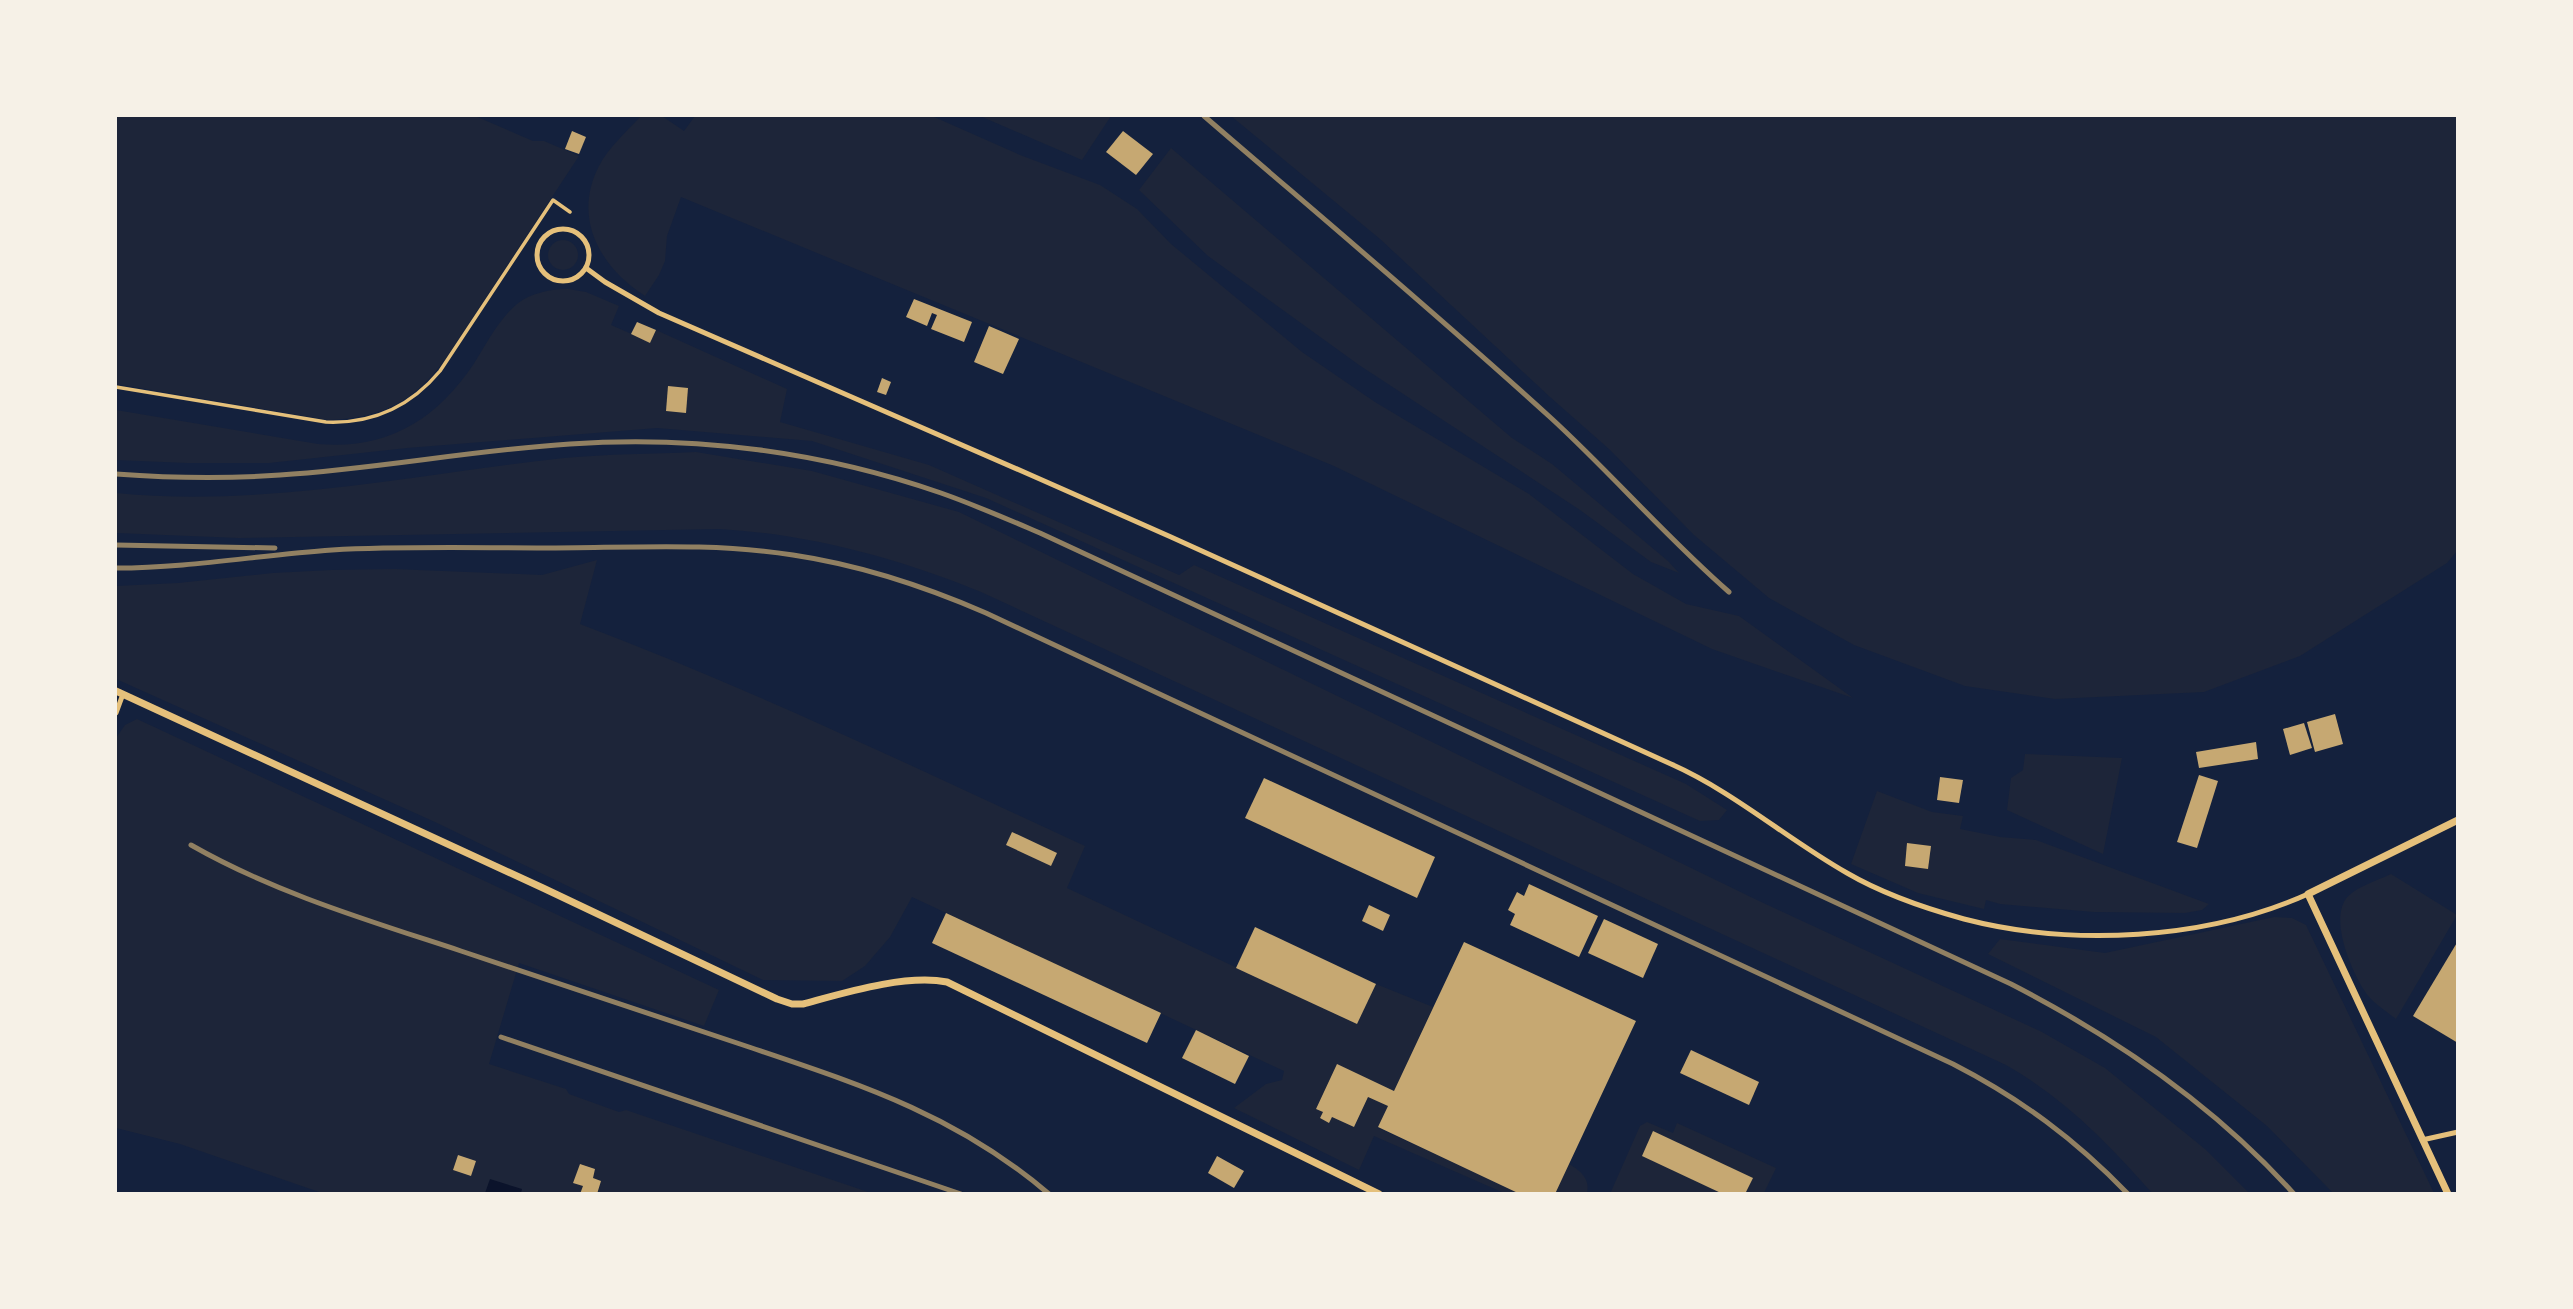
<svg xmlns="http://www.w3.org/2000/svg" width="2573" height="1309" font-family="Barlow,sans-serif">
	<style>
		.green { fill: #1d2539 }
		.water { fill: #0b132b }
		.building { fill: #c6a872 }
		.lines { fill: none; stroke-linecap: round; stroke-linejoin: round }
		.path { stroke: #e5c07b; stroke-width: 3.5 }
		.service { stroke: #e5c07b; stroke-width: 5 }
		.minor { stroke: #e5c07b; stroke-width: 7 }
		.rail { stroke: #918062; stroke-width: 5 }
	</style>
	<rect width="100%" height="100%" fill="#14213d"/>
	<!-- green -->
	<g class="green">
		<path d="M116,116H475L533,141H544L579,156L446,358C414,402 382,418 328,420L116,384Z"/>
		<path d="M641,116H662L684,131L695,116H932L1020,155L1100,185L1137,209L1171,244L1302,352L1375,402L1529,494L1633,574L1686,604L1739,616L1853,698L1712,649L1334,466L681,197L667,236L665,261L659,275L645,296C600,267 572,218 599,166C608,148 627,131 641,116Z"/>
		<path d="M980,116H1111L1082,160Z"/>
		<path d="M1231,116H2457V551L2447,563L2300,656L2204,692L2055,699L1965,686L1854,645L1769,598L1694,535L1609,449L1550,397L1380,239Z"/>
		<path d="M1171,148L1512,438L1552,464L1668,561L1679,573L1651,562L1580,510L1359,365L1208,256L1139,190Z"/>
		<circle cx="563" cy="255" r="15"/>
		<path d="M568,289L586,292L619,306L611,325L650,342L656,330L787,389L780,422L929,465L1179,575L1194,565L1686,784L1727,810L1719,820L1700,821L986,498L812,441L657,428L407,448L269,463H187L116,460V410L318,444C386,450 435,421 473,365C486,345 498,320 517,304C530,293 551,289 568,289Z"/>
		<path d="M696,452L812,471L959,512L1757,900L2042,1032L2105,1068L2205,1149L2249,1193H2152C2109,1144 2064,1098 2006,1065L981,592C898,558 809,534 719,529L239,538L116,533V493C265,508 415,474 564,458C607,454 652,454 696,452Z"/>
		<path d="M597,560L580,624C752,689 918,769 1085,846L1067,888L1357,1024L1376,984L1433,1007L1394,1091L1337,1065L1316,1109L1323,1112L1320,1118L1329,1122L1332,1117L1354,1127L1368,1097L1388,1106L1378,1128L1520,1193H1504L1374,1136L1359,1170L1234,1108L1266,1084L1282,1080L1284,1071L912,897L890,937L865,966L842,981L763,980L435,822L116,679V586L178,583L273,573L331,570L394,569L542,575Z"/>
		<path d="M137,719L719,990L704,1026L519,963L489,1064L566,1089L569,1094L619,1112L626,1110L871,1193H322L180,1144L116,1128V738L125,725Z"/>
		<path d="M2025,754L2122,758L2103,854L2007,810L2011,778L2023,770Z"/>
		<path d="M1877,791L1932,812L1963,816L1960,829L2000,837L2036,840L2209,904L2202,910L2185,913L2094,912L2000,904L1986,900L1984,909L1918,893L1851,864Z"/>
		<path d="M2391,874L2457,915L2396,1019C2386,1011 2370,1001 2364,990C2351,970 2332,924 2344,902C2351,888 2377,881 2391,874Z"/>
		<path d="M2274,917L2292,918L2306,925L2434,1193H2333L2267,1126L2156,1037L1988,954L2000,939L2105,953Z"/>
		<path d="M1647,1122L1673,1133L1677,1123L1776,1168L1764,1193L1610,1194L1640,1126Z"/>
		<path d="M1569,1164C1581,1171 1590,1179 1587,1193H1555Z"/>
	</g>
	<!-- water -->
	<path class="water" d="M490,1179L522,1189L521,1193H485Z"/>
	<!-- building -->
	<g class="building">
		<path d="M572,131L586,137L579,154L565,149Z"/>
		<path d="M1123,131L1153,154L1136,175L1106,152Z"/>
		<path d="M914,299L972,322L964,342L931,329L937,315L932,313L927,326L906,317Z"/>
		<path d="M637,322L656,330L650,343L631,334Z"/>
		<path d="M989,326L1019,339L1003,374L974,362Z"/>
		<path d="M882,378L891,382L886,395L877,392Z"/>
		<path d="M668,386L688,388L686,413L666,411Z"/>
		<path d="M2335,714L2343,744L2315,752L2307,722Z"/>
		<path d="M2304,723L2312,748L2290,755L2283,729Z"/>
		<path d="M2256,742L2258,759L2199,768L2196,752Z"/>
		<path d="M2199,775L2218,781L2197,848L2177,842Z"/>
		<path d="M1940,777L1963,780L1959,803L1937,800Z"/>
		<path d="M1264,778L1435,857L1417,898L1245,818Z"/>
		<path d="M1012,832L1057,853L1051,866L1006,845Z"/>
		<path d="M1907,843L1931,846L1928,869L1905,866Z"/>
		<path d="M1529,884L1598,916L1579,957L1510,925L1515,914L1508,910L1517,892L1524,896Z"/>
		<path d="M1369,905L1390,915L1383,931L1362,921Z"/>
		<path d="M946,913L1161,1013L1147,1043L932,943Z"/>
		<path d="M1604,919L1658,944L1643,978L1588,953Z"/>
		<path d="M1255,927L1376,984L1357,1024L1236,968Z"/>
		<path d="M2458,941V1043L2413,1016Z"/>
		<path d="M1464,942L1636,1021L1555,1194H1520L1378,1127L1388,1106L1368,1097L1354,1127L1332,1117L1329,1123L1320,1118L1323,1112L1316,1109L1337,1064L1394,1091Z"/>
		<path d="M1196,1030L1249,1056L1235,1084L1182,1058Z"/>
		<path d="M1691,1050L1759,1082L1749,1105L1680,1073Z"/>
		<path d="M1653,1131L1753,1178L1745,1194H1723L1642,1156Z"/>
		<path d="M458,1155L476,1161L471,1176L453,1170Z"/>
		<path d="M1217,1156L1244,1171L1234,1188L1208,1173Z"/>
		<path d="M580,1164L595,1169L593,1178L601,1181L597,1194H580L583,1186L573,1183Z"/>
	</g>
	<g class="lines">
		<!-- path -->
		<path class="path" d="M116,387L326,422C372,424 410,407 440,371L553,200L570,212"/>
		<!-- service -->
		<g class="service">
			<circle cx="563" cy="255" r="26"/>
			<path d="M586,268L605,282L659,313C830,388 1001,461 1171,537C1338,612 1504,689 1671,764C1734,792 1787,839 1847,873C1883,894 1924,908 1964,919C2072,947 2206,940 2308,894"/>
			<path d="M116,713L123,694"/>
			<path d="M2422,1140L2458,1132"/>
		</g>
		<!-- minor -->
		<g class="minor">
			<path d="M116,691L543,888L777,999L792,1004H803C844,993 905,974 947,982L1379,1194"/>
			<path d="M2448,1194L2308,894L2458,820"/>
		</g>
		<!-- rail -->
		<g class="rail">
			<path d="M1204,116C1320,216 1438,315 1551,418C1612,474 1666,537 1729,592"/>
			<path d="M116,474C170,478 225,479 280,475C377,469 473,450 570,444C695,435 823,452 941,493C975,505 1007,519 1040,533L2011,984C2116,1038 2214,1105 2294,1194"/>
			<path d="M116,545L275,548"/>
			<path d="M116,568C189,568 259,555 332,550C403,546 474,548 544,548C627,548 712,542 793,555C860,565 924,586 986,613L1953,1064C2021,1099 2075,1139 2128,1194"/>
			<path d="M191,845C275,893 370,921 461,951C558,983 655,1015 752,1048C862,1085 958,1116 1049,1194"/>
			<path d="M501,1037L961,1194"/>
		</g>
	</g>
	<!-- border -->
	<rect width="2573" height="1309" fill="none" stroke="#f6f1e7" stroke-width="234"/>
</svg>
